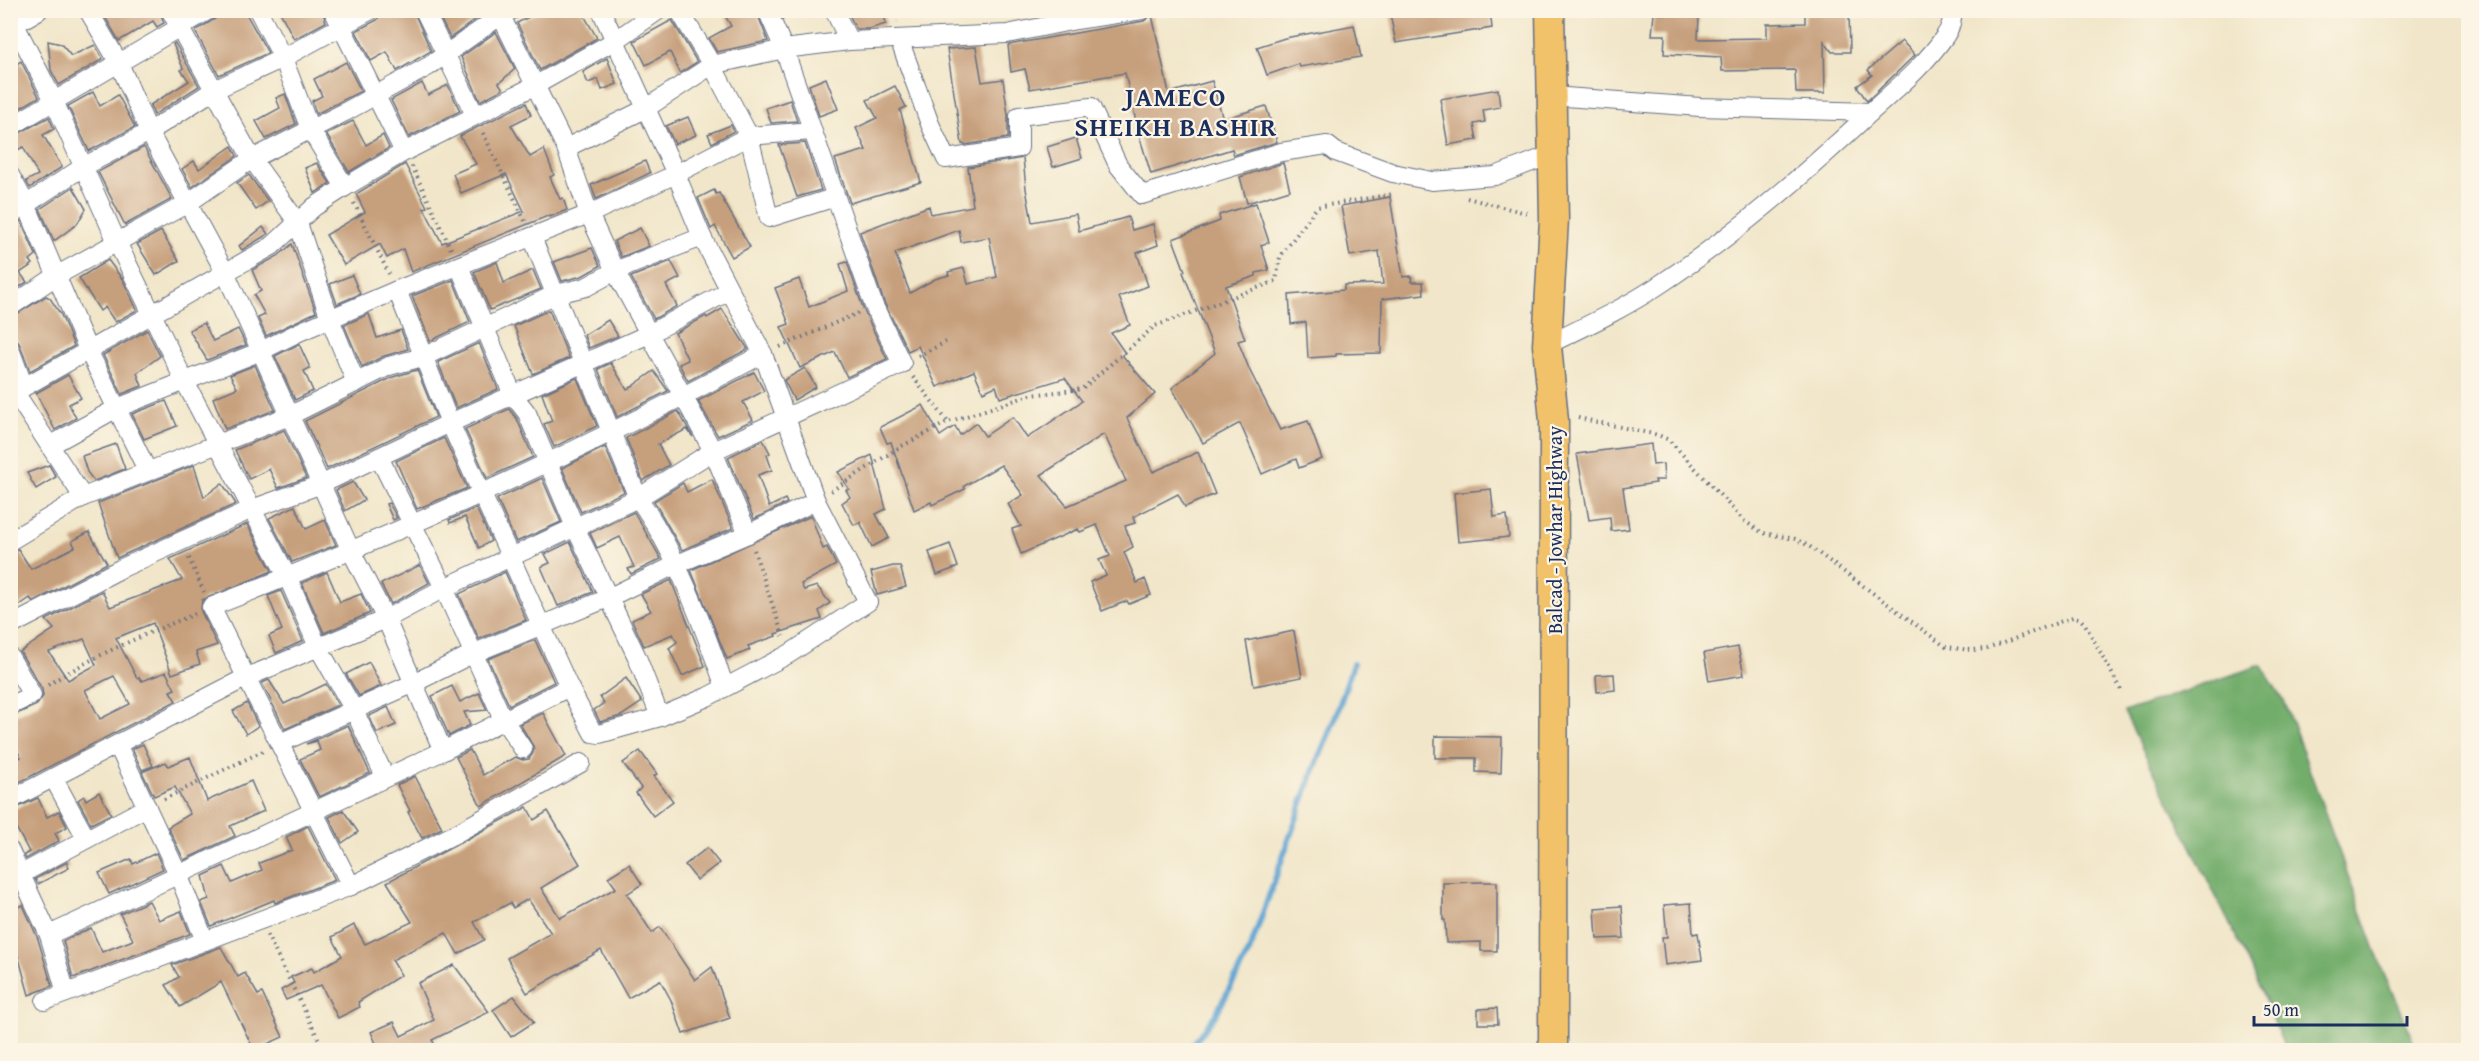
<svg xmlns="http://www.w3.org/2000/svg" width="2479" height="1061" font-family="'Gentium Book Plus',serif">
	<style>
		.forest { fill: #73ad6c; stroke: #476e65; stroke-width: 1.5 }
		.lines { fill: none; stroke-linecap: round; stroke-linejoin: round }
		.stream { stroke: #5ba3d2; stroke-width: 6 }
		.building { fill: #c69f7c; fill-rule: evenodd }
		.minor-casing { stroke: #666f83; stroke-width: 20 }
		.primary-casing { stroke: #666f83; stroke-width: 31 }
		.path { stroke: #666f83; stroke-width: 4; stroke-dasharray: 1.5 4.5; stroke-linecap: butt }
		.minor { stroke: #fff; stroke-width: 18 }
		.primary { stroke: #f2c26a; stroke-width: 28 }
		.labels { text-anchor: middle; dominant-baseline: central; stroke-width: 4.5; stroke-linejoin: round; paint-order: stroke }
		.street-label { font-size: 20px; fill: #1b2f5e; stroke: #fcf5e5 }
		.district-label { font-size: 26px; font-weight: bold; letter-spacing: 1.5px; fill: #1b2f5e; stroke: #fcf5e5 }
	</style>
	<rect width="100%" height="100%" fill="#fcf5e5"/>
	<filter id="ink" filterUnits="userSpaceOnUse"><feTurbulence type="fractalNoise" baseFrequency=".0167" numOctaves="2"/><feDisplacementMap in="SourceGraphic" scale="12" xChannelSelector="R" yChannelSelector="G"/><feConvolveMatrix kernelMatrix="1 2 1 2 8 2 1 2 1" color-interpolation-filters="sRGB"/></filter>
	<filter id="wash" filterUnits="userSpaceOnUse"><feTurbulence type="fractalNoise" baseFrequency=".008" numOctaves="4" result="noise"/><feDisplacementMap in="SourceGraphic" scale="24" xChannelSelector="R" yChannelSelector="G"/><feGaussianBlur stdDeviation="1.35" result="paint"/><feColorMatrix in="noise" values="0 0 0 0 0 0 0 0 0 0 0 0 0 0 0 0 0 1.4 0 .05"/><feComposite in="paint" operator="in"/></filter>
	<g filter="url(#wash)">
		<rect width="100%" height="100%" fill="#f1e6c9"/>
		<!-- forest -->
		<path class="forest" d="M2261,665L2285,703L2381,966L2417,1050H2286L2252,969L2124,712Z"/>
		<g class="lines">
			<!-- stream -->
			<path class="stream" d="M1189,1050L1216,1014L1249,952L1313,772L1336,716L1353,664"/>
		</g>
		<g id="blocks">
			<!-- building -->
			<g class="building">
				<path d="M101,10H159L164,23L157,27L153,21L119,41Z"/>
				<path d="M220,10H244L268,53L219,75L195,31L215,19Z"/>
				<path d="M279,10H322L326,22L294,39Z"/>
				<path d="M382,10H413L431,51L397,71L387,52L371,61L356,31L377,20Z"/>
				<path d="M449,10H487V11L450,38L439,16Z"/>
				<path d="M542,10H581L597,38L540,70L517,23Z"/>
				<path d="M722,10H756L768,41L717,52L709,38L731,26Z"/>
				<path d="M779,10H800L783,19Z"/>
				<path d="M847,10H883L886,24L869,29H856Z"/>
				<path d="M1409,10H1490L1492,28L1396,43L1390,14Z"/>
				<path d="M1654,13L1699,16L1698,39L1767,38V24L1805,23V14L1849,13L1850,52H1832L1824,41L1825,93H1796L1795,70L1722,71L1721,57L1664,54L1665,35H1652Z"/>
				<path d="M1152,15L1169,93L1212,81L1223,119L1266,106L1277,142L1234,155L1232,149L1151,174L1139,135L1125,73L1030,89L1025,69L1011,72L1008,45L1144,21Z"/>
				<path d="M672,20L697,62L680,73L670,52L646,65L634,41Z"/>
				<path d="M1354,25L1361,57L1300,67L1299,64L1267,75L1257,47L1285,38Z"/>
				<path d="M496,32L515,69L499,83L503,89L480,101L461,57Z"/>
				<path d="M48,41L61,44L71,56L95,45L103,59L59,85L51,70Z"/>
				<path d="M1902,41L1915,55L1867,101L1857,86L1872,75L1868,70Z"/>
				<path d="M175,43L199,86L154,115L150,105L189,81L181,70L183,68L173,44Z"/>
				<path d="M976,47L982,82L1003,79L1008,115V138L965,145L962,144L947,49Z"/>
				<path d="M607,58L617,84L602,90L598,79L588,83L583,72Z"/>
				<path d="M21,61L39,97L10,114V68Z"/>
				<path d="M346,62L361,91L316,114L312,101L322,96L314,79Z"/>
				<path d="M826,78L838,109L819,116L809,85Z"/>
				<path d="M422,83L428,95L448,85L460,111L409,137L391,100Z"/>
				<path d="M895,86L906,107L900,110L921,182L850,203L835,159L866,150L856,128L877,118L867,100Z"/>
				<path d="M1498,89L1500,107L1483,110L1485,122L1474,124L1477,140L1448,145L1440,99Z"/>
				<path d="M93,92L100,106L118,95L135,127L89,151L68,106Z"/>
				<path d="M285,94L296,124L266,139L256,121L280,108L276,98Z"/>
				<path d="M790,100L797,121L771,123L766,108Z"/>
				<path d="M526,103L531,115L511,125L530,157L544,149L554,175L550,177L560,199L563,198L567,210L550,217V215L411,272L403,249L387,258L380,244L344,265L326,235L365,212L356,194L405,164L427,207L424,208L442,243L524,211L506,174L461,193L453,174L476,164L460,136Z"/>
				<path d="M49,117L54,129L43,135L62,167L30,188L26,181L38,175L23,147L10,154V138Z"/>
				<path d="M688,117L696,135L675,144L666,126Z"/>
				<path d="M353,121L366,145L383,135L389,148L349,172L326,134Z"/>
				<path d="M731,125L734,131L712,143L708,134Z"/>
				<path d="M1076,138L1082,158L1053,167L1047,147Z"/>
				<path d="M805,143L821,190L797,197L779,145Z"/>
				<path d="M232,146L237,156L192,187L182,169L194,161L199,169Z"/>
				<path d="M144,147L172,199L125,225L98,172Z"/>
				<path d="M1023,158L1026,189L1032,222L1076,214L1079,231L1128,217L1132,230L1153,224L1158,245L1137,253L1148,286L1119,297L1130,325L1111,333L1125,353L1122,355L1155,394L1127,418L1153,472L1198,452L1215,494L1185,507L1178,494L1133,517L1135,523L1125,526L1133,547L1124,552L1137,583L1145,579L1151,595L1129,604L1127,601L1102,611L1090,582L1106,575L1099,560L1110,556L1097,525L1080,532L1078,529L1021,554L1012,529L1021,526L1008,504L1023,495L1001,465L964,486L965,489L932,505L931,502L914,510L891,442L887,443L880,427L923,405L940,436L955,426L960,435L976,423L985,436L1013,417L1027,438L1082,401L1065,378L1000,398L996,386L983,392L974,371L937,387L918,346L908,351L884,302L860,232L929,206L931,214L973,206L968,167ZM959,230L961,242L989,237L997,277L968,284L964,268L948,272L949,275L935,279L910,293L895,253ZM1104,434L1126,481L1067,506L1041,475Z"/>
				<path d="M645,161L650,173L596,199L591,185Z"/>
				<path d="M317,163L330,183L315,193L305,168Z"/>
				<path d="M1283,163L1290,190L1247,203L1240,177Z"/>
				<path d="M249,175L268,201L256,210L237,183Z"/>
				<path d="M73,187L86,209L77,224L54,241L40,209Z"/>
				<path d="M714,190L716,194L719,193L750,247L732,257L715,226L711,229L698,198Z"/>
				<path d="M1390,197L1403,277L1411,276L1412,282H1423L1424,294L1382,299L1381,353L1336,354V356L1308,358L1306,322L1291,324L1289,295L1344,290V285L1383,284L1379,251L1350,256L1341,206Z"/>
				<path d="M1256,203L1269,242L1261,245L1269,270L1256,273V276L1226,286L1245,339L1238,341L1250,371L1280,430L1308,421L1322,459L1299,468L1296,459L1262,474L1240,423L1203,443L1172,388L1215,353L1183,272L1185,271L1173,239L1220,221L1219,215Z"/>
				<path d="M21,221L36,255L30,260L33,264L20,273L27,282L10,293V226Z"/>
				<path d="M263,227L268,234L242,250L239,246Z"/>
				<path d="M640,228L649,246L621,257L614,241Z"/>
				<path d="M161,231L179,261L156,275L137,244Z"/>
				<path d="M292,244L316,312L266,336L258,318L265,315L254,295L261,291L252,270L278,256Z"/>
				<path d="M592,248L600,266L582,276L562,281L554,262Z"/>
				<path d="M108,260L123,280L137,310L115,322L105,307L100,311L79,278Z"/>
				<path d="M671,261L680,278L666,285L677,306L654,319L631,277Z"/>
				<path d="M497,262L504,283L533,270L541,289L490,310L474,272Z"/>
				<path d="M847,262L864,311L887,359L847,377L835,352L800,368L781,327L789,324L775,288L799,279L809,307L848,291L840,264Z"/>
				<path d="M352,275L360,294L337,304L330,284Z"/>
				<path d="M453,280L470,322L430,341L412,296Z"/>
				<path d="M46,296L50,298L61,315L74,346L30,371L20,345L17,340L10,338V318Z"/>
				<path d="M722,309L748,349L688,381L679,364L688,360L675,333L706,316L707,318Z"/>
				<path d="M549,310L569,358L533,374L514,326Z"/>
				<path d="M369,314L377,338L401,330L408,349L384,356L362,367L344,325Z"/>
				<path d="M608,320L618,336L589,348L584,335Z"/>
				<path d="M204,323L213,341L238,329L246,345L207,360L189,330Z"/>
				<path d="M147,330L160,356L137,373L142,386L122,394L103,355Z"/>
				<path d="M479,343L498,389L456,408L438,362Z"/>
				<path d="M299,344L310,368L304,371L313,391L295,400L275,356Z"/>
				<path d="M611,363L627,390L654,371L668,391L617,417L598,369Z"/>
				<path d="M255,365L275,410L225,429L213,398L237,388L230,375Z"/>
				<path d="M805,368L816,387L794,400L784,380Z"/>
				<path d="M417,370L436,417L327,469L305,421L393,377Z"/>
				<path d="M754,372L764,391L743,402L753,420L718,436L698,401Z"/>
				<path d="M68,375L81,398L69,404L76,418L55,430L36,393Z"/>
				<path d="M577,378L597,426L554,447L544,424L552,421L542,394Z"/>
				<path d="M166,401L177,426L144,439L132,414Z"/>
				<path d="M509,409L517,419L533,457L487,478L465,429Z"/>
				<path d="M678,411L693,437L687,429L658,444L669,465L643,481L626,438Z"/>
				<path d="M284,430L306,478L278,488L269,469L249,479L235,450Z"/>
				<path d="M444,438L467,488L417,509L396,461Z"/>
				<path d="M763,440L770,453L767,455L772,470L758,475L769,507L785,499L787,503L754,519L728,457Z"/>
				<path d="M116,444L125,469L94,481L87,472L82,456Z"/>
				<path d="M1651,444L1653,465L1663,464L1664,480H1655L1656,483L1623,488L1629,529L1611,531L1610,517L1589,520L1577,454Z"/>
				<path d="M605,447L624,492L581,512L562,468Z"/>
				<path d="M872,455L886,509L876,514L889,538L872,547L860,522L854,525L842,503L850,497L846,490L849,489L838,472Z"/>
				<path d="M49,465L56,477L36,489L27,473Z"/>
				<path d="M194,465L204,497L222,483L236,504L117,558L98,503Z"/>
				<path d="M542,478L561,522L516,542L497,499Z"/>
				<path d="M712,479L733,528L682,550L654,501L683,483L687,492Z"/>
				<path d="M353,482L364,500L345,511L336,490Z"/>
				<path d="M1491,489L1494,517L1507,515L1509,537L1458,542L1454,493Z"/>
				<path d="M389,503L397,518L393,520L386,504Z"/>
				<path d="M295,506L306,529L325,520L336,545L292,562L269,518Z"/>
				<path d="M476,508L491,541L479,548L465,517L450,523L449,520Z"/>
				<path d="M634,512L661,559L631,574L628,569L634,567L620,537L597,548L590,533Z"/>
				<path d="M811,516L823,549L827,547L836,565L801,584L804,590L817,586L830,603L819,611L822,619L775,634L776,636L748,646L750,650L727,659L691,570Z"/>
				<path d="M247,524L272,571L202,600L201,611L217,645L196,652L200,664L172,674L153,623L116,638L137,678L139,677L142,681L166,672L175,689L170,691L176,701L10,787V764L21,757L10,738V717L37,705L43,696L42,689L20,652L54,629L46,620L102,591L110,607L182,580L170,559ZM84,639L96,665L68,680L49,652ZM114,676L130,704L100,719L85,690Z"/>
				<path d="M89,532L107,563L33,602L30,598L10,612V552L18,549L31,569L75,547L72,541Z"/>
				<path d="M570,542L593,592L558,606L541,567L550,563L545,554Z"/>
				<path d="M950,544L958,567L937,575L929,552Z"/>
				<path d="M420,565L429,583L391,604L381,584Z"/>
				<path d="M893,566H900L906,587L877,595L871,572Z"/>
				<path d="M327,572L340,602L361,594L370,613L324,633L302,583Z"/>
				<path d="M505,572L526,620L479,639L459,594Z"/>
				<path d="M671,580L705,666L682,676L669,648L677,642L673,634L644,646L632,620L651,611L641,594Z"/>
				<path d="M281,591L303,641L276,653L269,636L282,630L268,596Z"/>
				<path d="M1294,631L1302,677L1254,686L1246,641Z"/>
				<path d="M535,640L554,682L509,705L488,659Z"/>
				<path d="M1738,647L1744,675L1709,681L1704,653Z"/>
				<path d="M369,662L381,686L359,696L346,674Z"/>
				<path d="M1614,674L1615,690L1597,692L1596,675Z"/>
				<path d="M626,678L642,702L621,716L600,722L594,710L604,703L600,697Z"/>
				<path d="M269,680L284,704L326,684L338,705L285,729L262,683Z"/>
				<path d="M452,686L460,702L479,693L487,710L464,712L470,725L449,736L432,696Z"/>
				<path d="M247,703L258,726L246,734L233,711Z"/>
				<path d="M388,707L396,725L377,733L369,716Z"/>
				<path d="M543,713L566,756L481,806L456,757L470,750L483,775L515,757L523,760L529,759L533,753L534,748L520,724Z"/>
				<path d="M348,725L370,773L319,797L300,759L320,750L317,741L306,744Z"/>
				<path d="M1435,736L1502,737L1501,773L1476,772V758H1435Z"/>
				<path d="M143,744L153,766L142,770L132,749Z"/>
				<path d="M640,751L657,774L654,776L673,801L653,816L636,793L641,788L623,763Z"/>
				<path d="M190,757L207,801L251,781L264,811L230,826L235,836L184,860L168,827L190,814L175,787L154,796L142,772L166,762L168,766Z"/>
				<path d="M415,776L442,828L422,838L408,812L410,811L397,785Z"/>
				<path d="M99,792L111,814L91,824L78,800L84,796L86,800Z"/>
				<path d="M38,798L47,817L59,811L67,827L55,833L59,841L26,859L24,855L29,852L10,816V811Z"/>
				<path d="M527,807L534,820L548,811L580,864L541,888L560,918L616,888L608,877L629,864L642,884L627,894L652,933L660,927L695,980L712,967L730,1018L683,1034L671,1000L660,980L628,998L601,950L527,993L507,958L551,933L528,899L513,908L510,903L474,922L484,940L458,954L446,933L392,960L401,975L358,1002L360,1007L338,1018L321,985L286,1000L281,990L294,983L291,977L312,968L314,972L342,956L332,937L354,925L365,944L412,922L387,882Z"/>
				<path d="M343,810L358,832L342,843L329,817Z"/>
				<path d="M308,826L335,880L275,903L274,900L211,926L201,902L209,899L203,876L224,866L232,883L262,870L259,863L292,850L286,837Z"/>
				<path d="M707,848L719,863L697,880L685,865Z"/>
				<path d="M156,853L163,869L109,894L99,873L131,859L133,864Z"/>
				<path d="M67,862L69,868L38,884L35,879Z"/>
				<path d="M1481,882H1497V951H1481V942L1446,943L1445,920H1443V883Z"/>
				<path d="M149,901L159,920L181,911L190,934L73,978L63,941L91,928L102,952L133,940L120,914Z"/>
				<path d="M1691,903L1693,934L1698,933L1702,960L1665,965L1662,937H1667L1664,905Z"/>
				<path d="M23,905L38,939L52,986L29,995L15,944L10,946V910Z"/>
				<path d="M1622,906L1624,938L1597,939L1595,908Z"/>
				<path d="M221,947L238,977L245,973L258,995L262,993L283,1037L254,1050L221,982L180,1007L166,985L179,977L172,965Z"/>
				<path d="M454,965L489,1012L432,1040L438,1050H373L378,1048L371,1032L394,1022L401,1036L434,1020L418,983Z"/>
				<path d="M514,996L534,1022L511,1037L493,1010Z"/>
				<path d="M1497,1008L1498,1024H1478V1009Z"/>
			</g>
		</g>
	</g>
	<g filter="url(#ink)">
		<use href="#blocks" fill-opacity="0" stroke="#666f83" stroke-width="1.5"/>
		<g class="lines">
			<defs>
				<g id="minor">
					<path d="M88,10L119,63L149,132L226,274L351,551L386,619L443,751"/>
					<path d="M170,10L252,159L298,223L330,319L356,383"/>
					<path d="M258,10L283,58L310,129L345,187"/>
					<path d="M333,10L404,152"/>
					<path d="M424,10L475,115"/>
					<path d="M498,10L566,148L589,214L615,271L713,451L748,534"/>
					<path d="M679,10L712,65L749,136L769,218L836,197"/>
					<path d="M834,10L849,41"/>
					<path d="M10,15L54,101L117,242L184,380L288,578L318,647L354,710L385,777"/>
					<path d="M10,27L39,10"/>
					<path d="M899,39L930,124L946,159L1019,148V116L1091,107L1118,165L1142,195L1281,152L1327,145L1336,152L1393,173L1432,181L1495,176L1553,154"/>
					<path d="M1552,96L1700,107L1871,112"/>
					<path d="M10,127L209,10"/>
					<path d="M566,148L645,109L712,65L784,49L849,41L1007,34L1076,20L1142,10"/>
					<path d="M10,175L26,204L88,350L147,470"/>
					<path d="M10,215L83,167L149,132L214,90L283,58L371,10"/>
					<path d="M532,237L638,498C678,555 702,623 725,687"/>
					<path d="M459,266L513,395L527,413L575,527L637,657L660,717"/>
					<path d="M397,290L450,423L569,687L593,733L599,734L660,717L707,697L789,654L868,602L816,501L763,354L702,237L676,174L601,10"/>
					<path d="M10,307L56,276L188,203L252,159L345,112L429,66L500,16L512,10"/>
					<path d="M1547,345C1584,327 1621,310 1656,287C1734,236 1804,175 1872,111C1897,88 1925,65 1945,36C1951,28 1952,20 1953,10"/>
					<path d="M10,349L20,376L16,394L83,497"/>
					<path d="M10,395L272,246L314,207L345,187L404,152L536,85L616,40L659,10"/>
					<path d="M51,445L117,408L261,351L299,332L397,290L589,214L676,174L749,136L812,131"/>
					<path d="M379,457L444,588L503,719L523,749"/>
					<path d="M10,541L83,497L289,416L389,366L423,357L556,294L586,287L615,271L702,237"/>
					<path d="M10,626L122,568L252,509L322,484L450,423L649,334L729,291"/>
					<path d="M10,657L32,695L10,706"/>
					<path d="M280,743L412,684L472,654L608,598L675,565L748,534L816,501"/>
					<path d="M118,746L178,874L205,941"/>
					<path d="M54,779L86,838"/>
					<path d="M10,800L245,678L386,619L444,588L638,498L713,451L902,364L874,306L784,49L767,10"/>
					<path d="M10,851L49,935L66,993"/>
					<path d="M10,880L147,807"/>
					<path d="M351,886L211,607C399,534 585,450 763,354"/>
					<path d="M49,935L443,751L569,687"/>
					<path d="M45,1001L351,886L457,833L581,763"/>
				</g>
				<path id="primary" d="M1550,10L1554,219L1547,345L1554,421L1553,1050"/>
			</defs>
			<!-- minor casing -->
			<use href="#minor" class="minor-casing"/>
			<!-- primary casing -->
			<use href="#primary" class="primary-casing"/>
			<!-- path -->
			<g class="path">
				<path d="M894,10L896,22"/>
				<path d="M483,133L525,221"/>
				<path d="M412,166L451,249"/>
				<path d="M1467,198L1530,214"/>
				<path d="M354,203L389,274"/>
				<path d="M780,347L858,313"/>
				<path d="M918,356L946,342"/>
				<path d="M913,377L948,422"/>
				<path d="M1578,418L1658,435L1669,440L1744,521L1763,533L1795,539L1809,546L1946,647L1971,650L1987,649L2073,617L2079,618L2085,624L2121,690"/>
				<path d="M831,491L900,447L948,422L1031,395L1082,389L1155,326L1276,281L1280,257L1317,207L1393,194"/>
				<path d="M754,550L783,636"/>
				<path d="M189,558L204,592"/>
				<path d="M48,685C94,655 144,635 195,614"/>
				<path d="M164,799L265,750"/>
				<path d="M267,935L324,1050"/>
			</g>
			<!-- minor -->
			<use href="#minor" class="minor"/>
			<!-- primary -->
			<use href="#primary" class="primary"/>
		</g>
	</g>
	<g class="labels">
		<!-- street labels -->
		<g class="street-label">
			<text transform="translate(1554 530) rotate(-90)">Balcad - Jowhar Highway</text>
		</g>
		<!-- district labels -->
		<g class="district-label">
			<text x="1176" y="96">JAMECO<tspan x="1176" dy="30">SHEIKH BASHIR</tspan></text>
		</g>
	</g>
	<!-- margin -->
	<rect width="2479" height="1061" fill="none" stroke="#fcf5e5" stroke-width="36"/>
	<!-- scale -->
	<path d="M2254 1016v9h153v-9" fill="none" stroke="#1b2f5e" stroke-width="3"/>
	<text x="2263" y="1016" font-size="18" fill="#1b2f5e" stroke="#fcf5e5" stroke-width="4.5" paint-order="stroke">50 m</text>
</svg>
